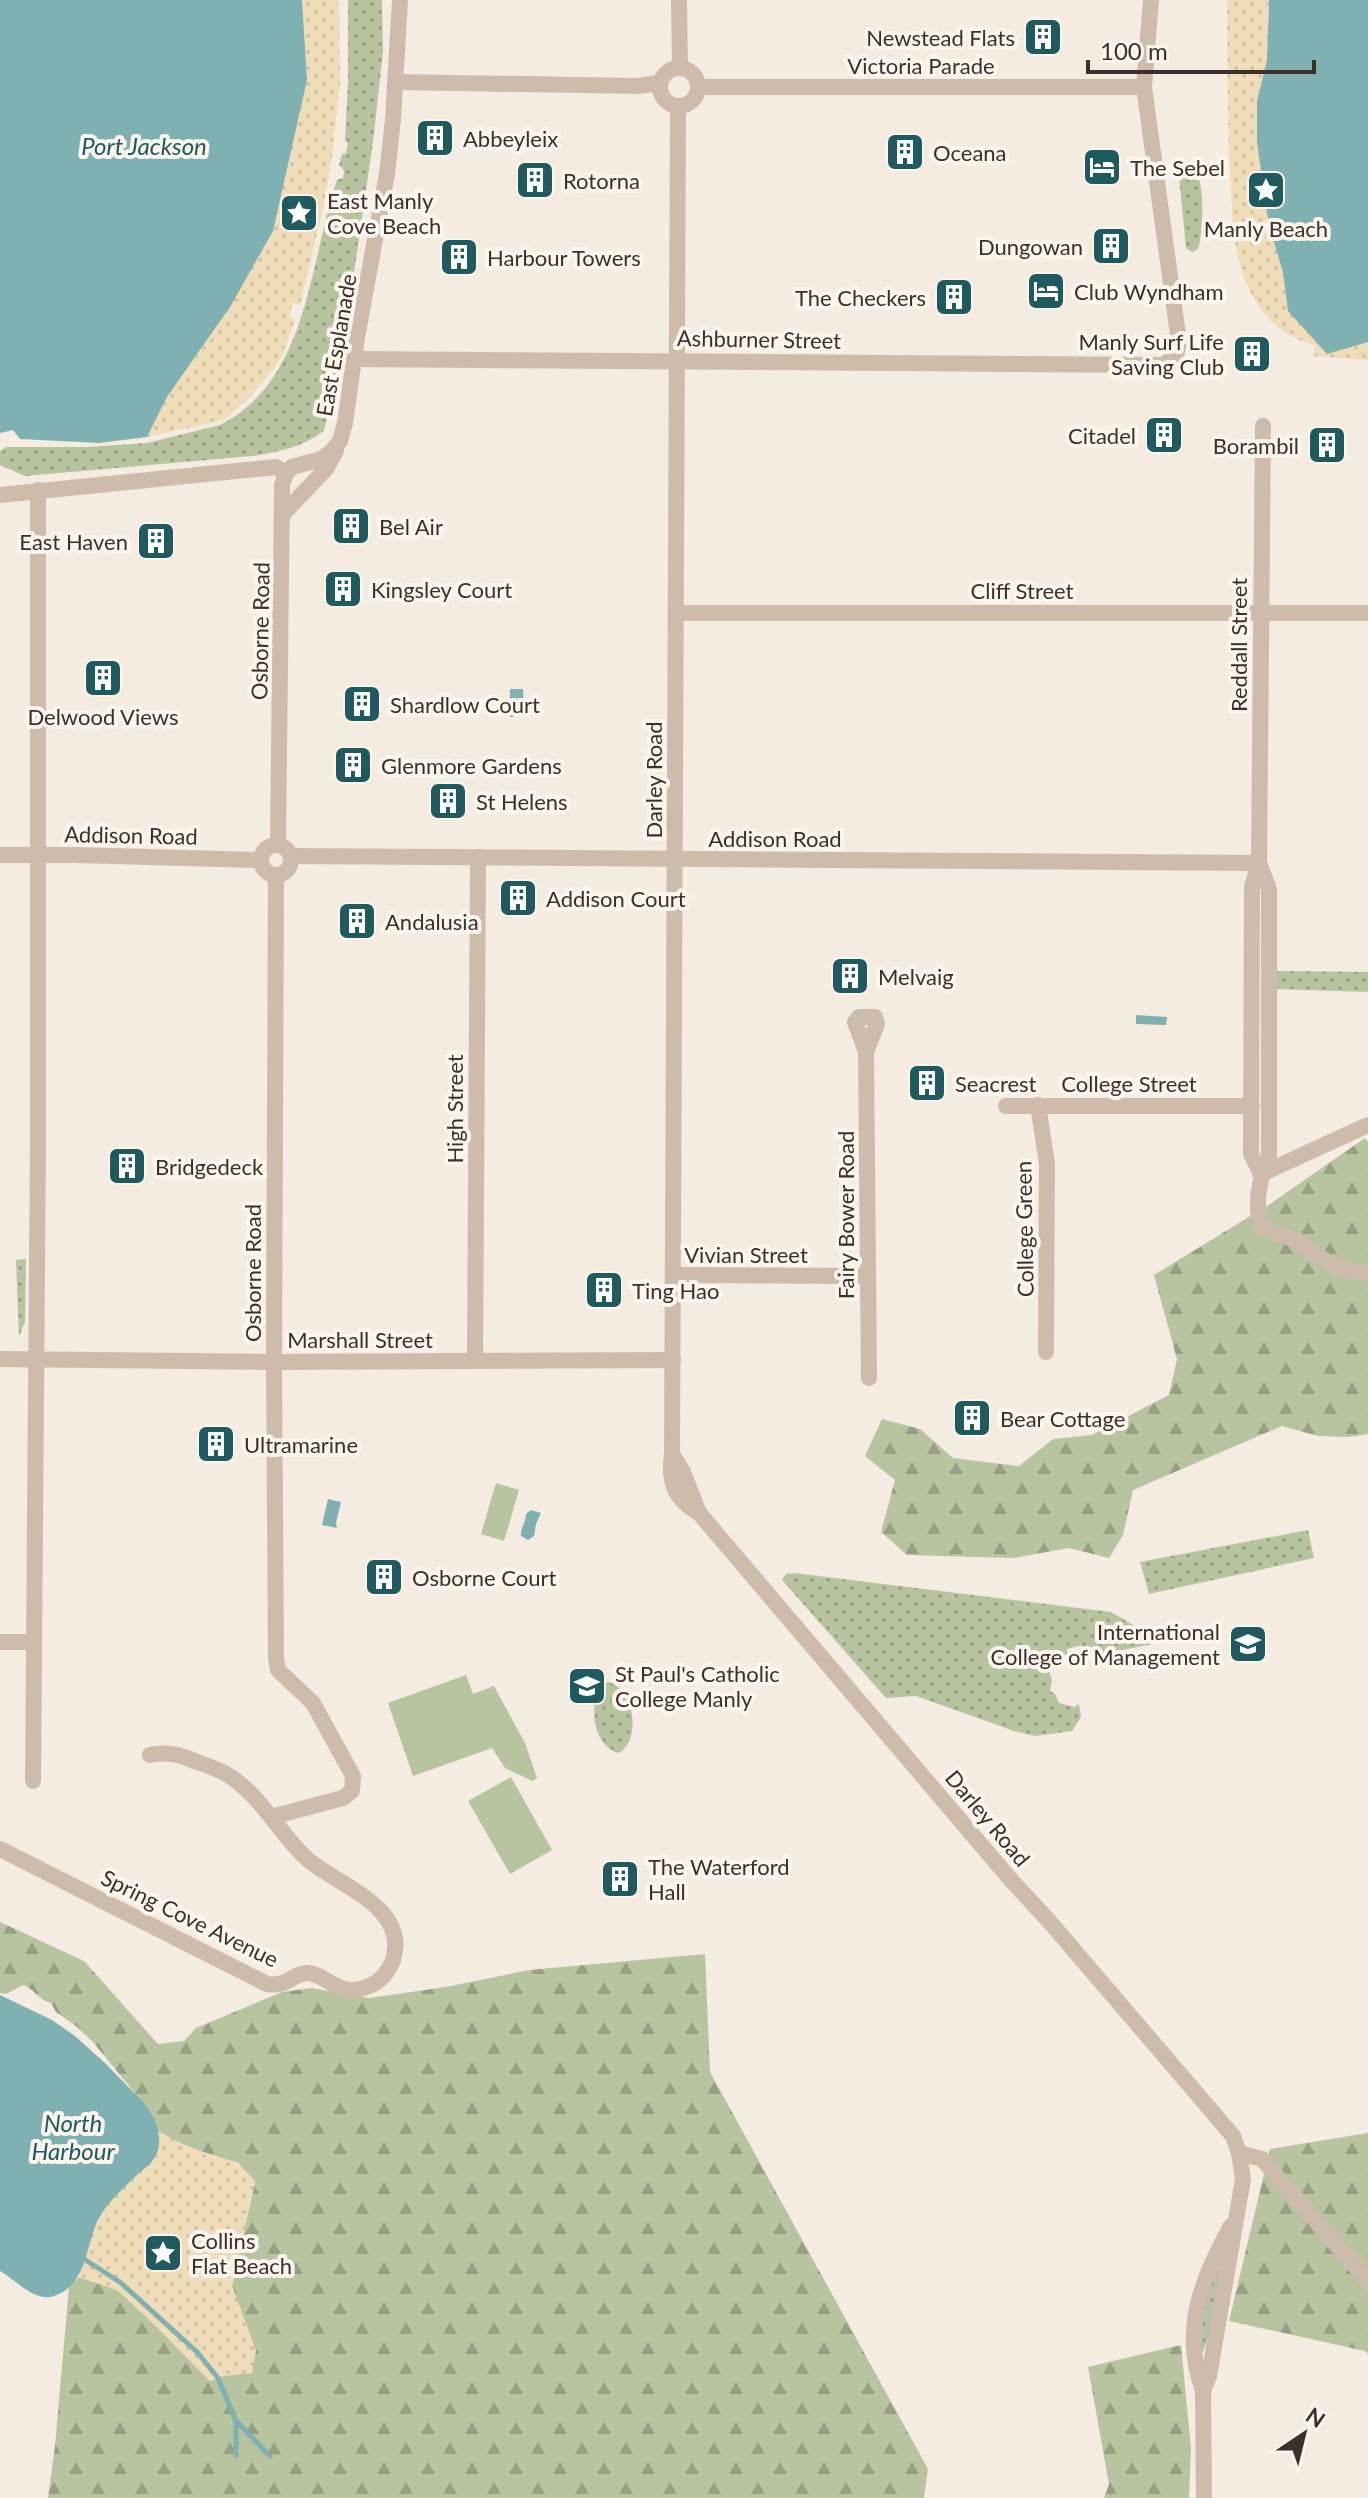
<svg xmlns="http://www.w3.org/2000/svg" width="1368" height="2498" font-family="Lato,sans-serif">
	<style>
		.green { fill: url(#green-dots) }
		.forest { fill: url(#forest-firs) }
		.sand { fill: url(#sand-dots) }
		.pitch { fill: #b8c4a0 }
		.water { fill: #7fb0b2 }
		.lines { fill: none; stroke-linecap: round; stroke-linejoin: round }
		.stream { stroke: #7fb0b2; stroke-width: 5 }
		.minor { stroke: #cdbbac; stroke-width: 16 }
		.labels { text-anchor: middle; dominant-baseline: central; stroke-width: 8; stroke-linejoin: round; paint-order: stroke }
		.poi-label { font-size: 22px; fill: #3b302b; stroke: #fbf5ee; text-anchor: start }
		.street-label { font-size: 22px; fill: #3b302b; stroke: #fbf5ee }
		.water-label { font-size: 24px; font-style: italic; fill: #1f5a5e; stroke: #fbf5ee }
	</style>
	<defs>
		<pattern id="green-dots" width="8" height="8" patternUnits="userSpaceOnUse" patternTransform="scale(2)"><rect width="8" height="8" fill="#b8c4a0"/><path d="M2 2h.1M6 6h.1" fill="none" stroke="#97a083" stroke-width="1.8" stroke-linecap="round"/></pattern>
		<pattern id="forest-firs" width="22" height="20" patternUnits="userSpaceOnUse" patternTransform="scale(2)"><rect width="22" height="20" fill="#b8c4a0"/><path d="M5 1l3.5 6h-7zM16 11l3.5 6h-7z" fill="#97a083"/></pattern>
		<pattern id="sand-dots" width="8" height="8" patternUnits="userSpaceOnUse" patternTransform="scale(2)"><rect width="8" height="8" fill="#efdcb8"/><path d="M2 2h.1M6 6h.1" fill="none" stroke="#cebd9e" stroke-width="1.8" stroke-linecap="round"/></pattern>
	</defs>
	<rect width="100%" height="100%" fill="#f4ebe1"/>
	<!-- green -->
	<g class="green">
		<path d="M348,0H382L383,51L373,142L347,321L324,431C302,447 279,452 252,456L25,476L0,465V451L6,447H87L147,443L220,425C309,380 309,262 337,180L343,178L344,170L339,165L342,154L346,153L348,143L345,140L348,84Z"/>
		<path d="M1186,168C1191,170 1194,171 1197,175C1205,188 1203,235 1198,249L1192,252L1186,248L1179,176Z"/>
		<path d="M1277,971L1368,972V992L1276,989Z"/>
		<path d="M26,1259L25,1322L19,1336L16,1260Z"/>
		<path d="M1308,1530L1314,1558L1149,1594L1140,1562Z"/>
		<path d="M794,1573L1111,1612L1142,1630L1152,1644L1094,1656L1092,1647L1083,1649L1082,1645L1067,1649L1068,1659L1060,1660L1056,1667L1050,1670V1675L1052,1680L1050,1691L1055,1694L1059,1703L1074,1707L1079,1704L1081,1717L1072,1731L1035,1736L1014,1731L916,1696L886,1698L782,1580L786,1574Z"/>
		<path d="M608,1682C634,1687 642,1740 619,1753C592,1748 585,1695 608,1682Z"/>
		<path d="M1220,2265L1213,2324L1203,2352L1201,2353L1200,2310Z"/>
	</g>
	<!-- forest -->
	<g class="forest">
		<path d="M1365,1138L1368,1142V1434L1349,1437L1318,1436L1282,1426L1133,1490L1123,1535L1109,1558L1069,1548L1013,1558L907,1555L881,1532L895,1480L865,1456L882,1419L920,1429L953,1458L1019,1466L1053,1439L1092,1435L1169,1395L1177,1359L1154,1275L1270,1204Z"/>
		<path d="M0,1922L84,1961L158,2044L184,2041L196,2028L282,1992L311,1988L369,1998L446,1987L529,1970L705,1954L710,2072L928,2469L924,2498H48L55,2446L69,2287L79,2277L117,2290L151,2321L210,2381L256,2351L232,2286L255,2182L238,2163L194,2149L171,2139L157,2130L152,2114L93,2042L76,2026L56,2012L51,2003C38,2000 35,1989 23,1985L6,1994L0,1993Z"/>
		<path d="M1368,2133V2354L1365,2351L1229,2321L1270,2149Z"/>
		<path d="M1181,2345L1191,2449L1189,2498H1104L1109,2484L1088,2367Z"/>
	</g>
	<!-- sand -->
	<g class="sand">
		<path d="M302,0H339L340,83L333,148L326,196L300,305L293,303L289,317L295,319L282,356L273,370L250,397L224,420L147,437L167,397L230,307L307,80Z"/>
		<path d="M1227,0H1269L1267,22L1368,342V360L1313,356L1315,345C1283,337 1262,317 1248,287C1234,258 1233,223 1231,191C1227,127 1228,64 1227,0Z"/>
		<path d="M157,2130C168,2137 180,2144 192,2149C218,2158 238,2157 255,2182L232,2286L256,2351L252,2373L225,2376L210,2381L151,2321L117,2290L79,2277L89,2241L105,2207L156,2154Z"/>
	</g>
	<!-- pitch -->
	<g class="pitch">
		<path d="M496,1483L519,1490L504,1541L481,1534Z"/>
		<path d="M466,1675L473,1694L494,1686L525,1743L537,1778L532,1781L505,1768L492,1748L413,1776L388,1703Z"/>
		<path d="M511,1777L552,1850L510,1874L468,1801Z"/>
	</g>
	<!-- water -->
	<g class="water">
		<path d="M0,0H302L307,80L273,231L230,307L167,397L147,437L99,443L20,439L13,430L0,433Z"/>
		<path d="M1269,0H1368V342L1327,354L1288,311L1283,272L1269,226L1257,142V101L1267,60Z"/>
		<path d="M510,689H523L524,717H510Z"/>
		<path d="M1136,1015L1167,1017L1166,1025L1136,1024Z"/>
		<path d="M328,1499L341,1502L336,1523L337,1528L322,1525Z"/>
		<path d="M531,1510L541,1513L536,1524L534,1536L528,1540L521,1536C520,1529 526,1522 526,1514Z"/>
		<path d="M0,1995L52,2020L75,2036L106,2064L144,2103C156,2117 164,2138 156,2155C152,2163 145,2168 139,2173C124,2188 108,2201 98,2220C85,2247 87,2285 54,2296C35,2303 15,2279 0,2271Z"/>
	</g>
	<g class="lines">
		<!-- stream -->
		<g class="stream">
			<path d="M84,2259L121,2283L197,2352L218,2378L236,2421L270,2456"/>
			<path d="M236,2455V2421"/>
		</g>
		<!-- minor -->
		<g class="minor">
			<path d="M679,0L680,68"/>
			<circle cx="679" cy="87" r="19"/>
			<path d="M396,82L637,86L660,83"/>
			<path d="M698,87H1144"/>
			<path d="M678,106L672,1454C668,1481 674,1499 699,1513L1011,1880L1049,1921L1233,2136L1239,2153L1243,2179L1209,2376L1203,2391L1204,2498"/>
			<path d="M354,359L1163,365L1176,356L1179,342L1144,87L1151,0"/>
			<path d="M286,473L292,467L321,459L331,452L340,441L345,423L357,338L387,174L393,119L400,0"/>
			<path d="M0,495L276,467L286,473"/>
			<path d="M283,514L326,469L336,451"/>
			<path d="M676,613H1368"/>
			<path d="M278,844L282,485L286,473"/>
			<circle cx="276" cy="860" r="15"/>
			<path d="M0,855H75L260,860"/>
			<path d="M291,856L1259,863"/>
			<path d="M1259,863L1269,889V1159C1258,1179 1255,1207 1261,1228C1271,1233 1282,1234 1292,1239C1323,1256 1328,1270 1368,1273"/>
			<path d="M866,1052L877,1024L875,1017H859L855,1022L866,1052L869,1378"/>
			<path d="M1038,1105L1047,1164L1046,1352"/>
			<path d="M1006,1106H1252"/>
			<path d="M1261,1174L1251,1154L1252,887L1259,863L1263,426"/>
			<path d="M1261,1174L1368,1125"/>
			<path d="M673,1275L868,1276"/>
			<path d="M0,1359L274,1362L673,1360"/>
			<path d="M475,1360L478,857"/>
			<path d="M672,1454L683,1472L699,1513"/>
			<path d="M0,1642H32"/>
			<path d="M33,1781L38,1138V490"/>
			<path d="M271,1817L343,1798L352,1791L353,1776L313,1703L278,1670L276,1658L274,1362L276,876"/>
			<path d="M0,1849L267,1984C289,1987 291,1974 307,1973C327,1973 338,2000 369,1986C380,1982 389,1971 393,1960C410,1905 333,1884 305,1857C279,1832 261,1797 231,1777C221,1770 208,1766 197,1762C181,1755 167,1751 150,1755"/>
			<path d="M1239,2153L1262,2159L1368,2281"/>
			<path d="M1203,2391C1181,2330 1201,2280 1231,2226"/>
		</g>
	</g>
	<!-- icons -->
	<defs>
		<symbol id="building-square" viewBox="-11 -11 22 22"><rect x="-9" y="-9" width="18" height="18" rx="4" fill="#1f5a5e" stroke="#fbf5ee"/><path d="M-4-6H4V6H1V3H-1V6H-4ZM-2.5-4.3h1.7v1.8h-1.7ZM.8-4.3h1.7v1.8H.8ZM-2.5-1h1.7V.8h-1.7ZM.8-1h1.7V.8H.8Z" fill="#fff"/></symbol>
		<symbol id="hotel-square" viewBox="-11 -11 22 22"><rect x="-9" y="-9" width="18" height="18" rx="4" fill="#1f5a5e" stroke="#fbf5ee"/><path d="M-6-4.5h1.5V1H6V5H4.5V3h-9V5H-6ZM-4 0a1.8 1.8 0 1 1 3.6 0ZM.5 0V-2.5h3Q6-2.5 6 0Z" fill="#fff"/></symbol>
		<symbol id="sight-square" viewBox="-11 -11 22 22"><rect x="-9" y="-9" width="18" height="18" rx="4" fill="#1f5a5e" stroke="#fbf5ee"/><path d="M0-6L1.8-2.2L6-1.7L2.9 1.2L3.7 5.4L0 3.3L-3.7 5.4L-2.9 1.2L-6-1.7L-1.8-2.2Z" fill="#fff"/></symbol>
		<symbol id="university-square" viewBox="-11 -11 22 22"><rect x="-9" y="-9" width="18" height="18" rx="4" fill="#1f5a5e" stroke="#fbf5ee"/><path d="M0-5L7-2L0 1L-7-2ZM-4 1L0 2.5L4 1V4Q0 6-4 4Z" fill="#fff"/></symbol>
		<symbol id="school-square" viewBox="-11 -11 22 22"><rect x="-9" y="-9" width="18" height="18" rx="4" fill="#1f5a5e" stroke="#fbf5ee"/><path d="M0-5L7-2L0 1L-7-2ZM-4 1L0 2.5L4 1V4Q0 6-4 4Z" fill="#fff"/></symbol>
	</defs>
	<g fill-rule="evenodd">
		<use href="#building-square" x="1021" y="15" width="44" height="44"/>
		<use href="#building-square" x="413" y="116" width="44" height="44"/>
		<use href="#building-square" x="883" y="130" width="44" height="44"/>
		<use href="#hotel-square" x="1080" y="145" width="44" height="44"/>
		<use href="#building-square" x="513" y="158" width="44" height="44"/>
		<use href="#sight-square" x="1244" y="168" width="44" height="44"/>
		<use href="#sight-square" x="277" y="191" width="44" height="44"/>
		<use href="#building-square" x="1089" y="224" width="44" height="44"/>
		<use href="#building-square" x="437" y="235" width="44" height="44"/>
		<use href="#hotel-square" x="1024" y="269" width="44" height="44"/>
		<use href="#building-square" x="932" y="275" width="44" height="44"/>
		<use href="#building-square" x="1230" y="332" width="44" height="44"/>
		<use href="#building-square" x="1142" y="413" width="44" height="44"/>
		<use href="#building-square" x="1305" y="423" width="44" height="44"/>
		<use href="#building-square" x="329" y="504" width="44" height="44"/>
		<use href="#building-square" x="134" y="519" width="44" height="44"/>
		<use href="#building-square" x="321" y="567" width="44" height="44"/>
		<use href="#building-square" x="81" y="656" width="44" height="44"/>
		<use href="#building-square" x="340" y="682" width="44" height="44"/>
		<use href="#building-square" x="331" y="743" width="44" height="44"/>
		<use href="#building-square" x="426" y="779" width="44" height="44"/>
		<use href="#building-square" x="496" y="876" width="44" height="44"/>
		<use href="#building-square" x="335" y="899" width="44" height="44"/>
		<use href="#building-square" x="828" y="954" width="44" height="44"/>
		<use href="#building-square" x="905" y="1061" width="44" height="44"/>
		<use href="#building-square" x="105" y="1144" width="44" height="44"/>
		<use href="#building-square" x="582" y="1268" width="44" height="44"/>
		<use href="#building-square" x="950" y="1396" width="44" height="44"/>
		<use href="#building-square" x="194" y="1422" width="44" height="44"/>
		<use href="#building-square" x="362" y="1555" width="44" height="44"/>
		<use href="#university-square" x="1226" y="1622" width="44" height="44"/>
		<use href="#school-square" x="565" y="1664" width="44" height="44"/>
		<use href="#building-square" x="598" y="1857" width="44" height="44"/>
		<use href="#sight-square" x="141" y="2231" width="44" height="44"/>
	</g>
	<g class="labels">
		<!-- poi labels -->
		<g class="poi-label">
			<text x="1015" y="37" text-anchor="end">Newstead Flats</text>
			<text x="463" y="138">Abbeyleix</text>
			<text x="933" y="152">Oceana</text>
			<text x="1130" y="167">The Sebel</text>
			<text x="563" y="180">Rotorna</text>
			<text x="327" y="200">East Manly<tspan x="327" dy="25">Cove Beach</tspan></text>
			<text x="1266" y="228" text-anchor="middle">Manly Beach</text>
			<text x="1083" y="246" text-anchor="end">Dungowan</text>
			<text x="487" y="257">Harbour Towers</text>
			<text x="1074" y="291">Club Wyndham</text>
			<text x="926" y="297" text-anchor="end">The Checkers</text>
			<text x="1224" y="341" text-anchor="end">Manly Surf Life<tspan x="1224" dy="25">Saving Club</tspan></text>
			<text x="1136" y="435" text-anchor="end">Citadel</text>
			<text x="1299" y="445" text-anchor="end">Borambil</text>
			<text x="379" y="526">Bel Air</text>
			<text x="128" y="541" text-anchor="end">East Haven</text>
			<text x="371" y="589">Kingsley Court</text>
			<text x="390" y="704">Shardlow Court</text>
			<text x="103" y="716" text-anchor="middle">Delwood Views</text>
			<text x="381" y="765">Glenmore Gardens</text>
			<text x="476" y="801">St Helens</text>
			<text x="546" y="898">Addison Court</text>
			<text x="385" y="921">Andalusia</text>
			<text x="878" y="976">Melvaig</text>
			<text x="955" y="1083">Seacrest</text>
			<text x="155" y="1166">Bridgedeck</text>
			<text x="632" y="1290">Ting Hao</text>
			<text x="1000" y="1418">Bear Cottage</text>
			<text x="244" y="1444">Ultramarine</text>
			<text x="412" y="1577">Osborne Court</text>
			<text x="1220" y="1631" text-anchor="end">International<tspan x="1220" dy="25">College of Management</tspan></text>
			<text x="615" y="1673">St Paul's Catholic<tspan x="615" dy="25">College Manly</tspan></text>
			<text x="648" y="1866">The Waterford<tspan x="648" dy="25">Hall</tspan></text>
			<text x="191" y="2240">Collins<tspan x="191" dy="25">Flat Beach</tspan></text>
		</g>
		<!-- street labels -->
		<g class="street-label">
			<text x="921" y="65">Victoria Parade</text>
			<text transform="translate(759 339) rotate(1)">Ashburner Street</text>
			<text transform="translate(336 345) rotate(-80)">East Esplanade</text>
			<text x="1022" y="590">Cliff Street</text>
			<text transform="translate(260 631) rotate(-89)">Osborne Road</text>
			<text transform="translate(1238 645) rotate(-90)">Reddall Street</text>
			<text transform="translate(653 780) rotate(-90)">Darley Road</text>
			<text transform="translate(131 835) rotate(1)">Addison Road</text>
			<text x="775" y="838">Addison Road</text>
			<text x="1129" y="1083">College Street</text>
			<text transform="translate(454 1109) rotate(-90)">High Street</text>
			<text transform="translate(845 1215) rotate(-90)">Fairy Bower Road</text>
			<text transform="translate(1024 1229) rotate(-91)">College Green</text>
			<text x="746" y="1254">Vivian Street</text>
			<text transform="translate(252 1273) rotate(-90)">Osborne Road</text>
			<text x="360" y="1339">Marshall Street</text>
			<text transform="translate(988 1818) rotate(50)">Darley Road</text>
			<text transform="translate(190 1918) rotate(26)">Spring Cove Avenue</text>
		</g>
		<!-- water labels -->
		<g class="water-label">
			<text x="144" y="145">Port Jackson</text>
			<text x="73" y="2122">North<tspan x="73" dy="28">Harbour</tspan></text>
		</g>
	</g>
	<!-- north arrow -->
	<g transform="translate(1304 2434) rotate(35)" stroke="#fbf5ee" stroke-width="6" paint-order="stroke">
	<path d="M0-6L14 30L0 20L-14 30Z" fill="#3b302b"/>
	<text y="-12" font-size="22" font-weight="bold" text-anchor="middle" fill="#3b302b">N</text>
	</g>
	<!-- scale -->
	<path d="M1088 60v12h226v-12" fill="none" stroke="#3b302b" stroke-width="4"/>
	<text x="1100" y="60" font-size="24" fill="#3b302b" stroke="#fbf5ee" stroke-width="6" paint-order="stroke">100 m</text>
</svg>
